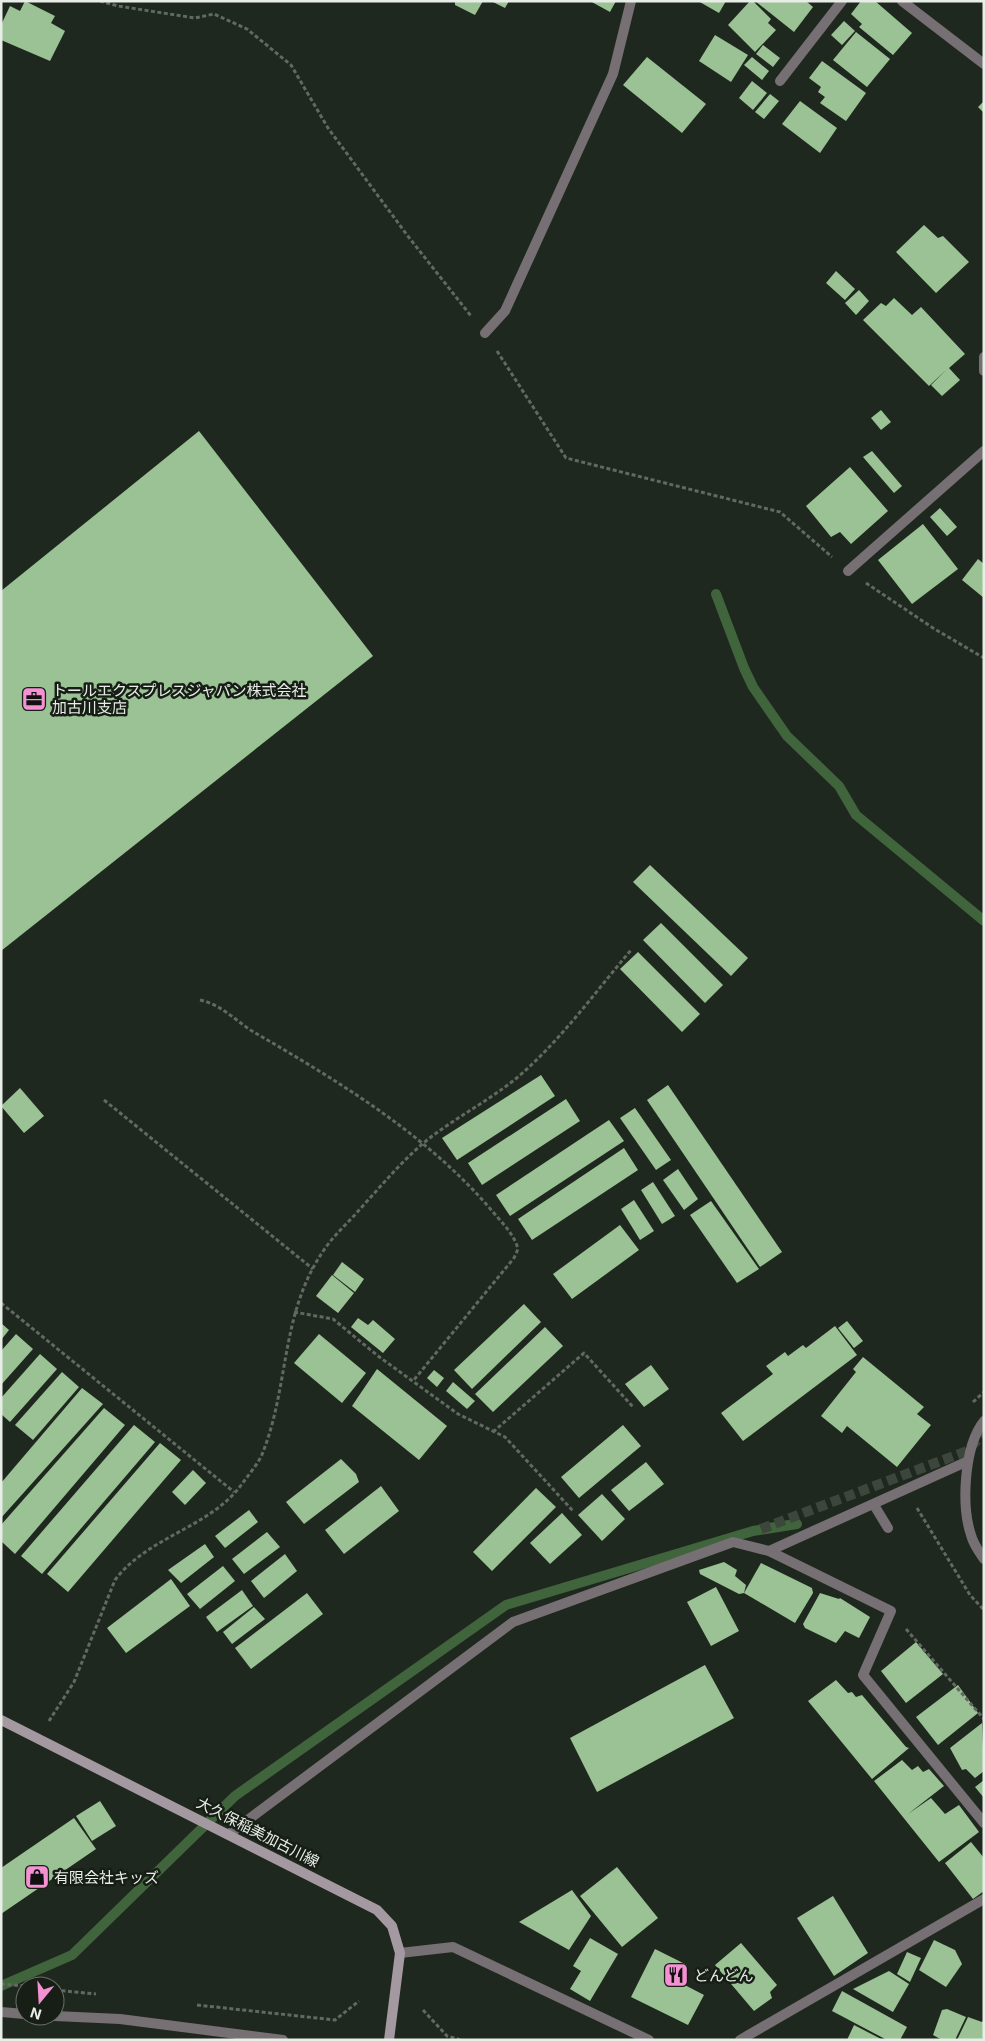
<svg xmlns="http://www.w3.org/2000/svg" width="985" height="2041" font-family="Inter,'Noto Sans JP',sans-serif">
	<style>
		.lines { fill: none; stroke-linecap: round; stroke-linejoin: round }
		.stream { stroke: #40643b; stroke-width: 10 }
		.building { fill: #9ac294 }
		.street-tunnel { stroke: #3d463c; stroke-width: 10; stroke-dasharray: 10 5; stroke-linecap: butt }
		.path { stroke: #616960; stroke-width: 3; stroke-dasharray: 4 2.5; stroke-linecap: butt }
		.street { stroke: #766f73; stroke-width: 10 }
		.secondary { stroke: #a499a0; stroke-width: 10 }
		.labels { text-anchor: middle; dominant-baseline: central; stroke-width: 5; stroke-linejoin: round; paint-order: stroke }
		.poi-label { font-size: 15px; fill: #e8eee7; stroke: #161e15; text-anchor: start }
		.street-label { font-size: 15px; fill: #e8eee7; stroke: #161e15 }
	</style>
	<rect width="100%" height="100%" fill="#1f281e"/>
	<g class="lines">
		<!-- stream -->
		<g class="stream">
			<path d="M716,594L744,668L753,687L787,736L839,786L856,815L984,921"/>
			<path d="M1,1986L72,1955L235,1796L506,1605L753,1531L797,1524L761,1529"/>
		</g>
	</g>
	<!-- building -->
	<g class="building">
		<path d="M25,1L55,16L51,23L65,31L50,61L1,40V25L10,6L20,11Z"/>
		<path d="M455,1H483L475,15L455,5Z"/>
		<path d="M491,1H509L505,8Z"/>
		<path d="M590,1H616L610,12Z"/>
		<path d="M698,1H726L719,13Z"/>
		<path d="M750,1H753L771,19L768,23L776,30L755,52L728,25Z"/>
		<path d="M755,1H806L813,7L794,32Z"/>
		<path d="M861,1H875L912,33L893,55L859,27L862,24L851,14Z"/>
		<path d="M844,21L855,31L842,45L831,35Z"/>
		<path d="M856,32L890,59L867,87L833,60Z"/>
		<path d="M715,35L748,55L731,82L699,61Z"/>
		<path d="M763,45L780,58L773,67L756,54Z"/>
		<path d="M647,57L706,104L682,133L623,85Z"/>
		<path d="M752,57L769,71L762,80L744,65Z"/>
		<path d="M822,61L866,93L846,121L820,103L825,97L818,92L821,87L809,78Z"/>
		<path d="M752,81L767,93L753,110L739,98Z"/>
		<path d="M770,94L779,101L764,119L755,112Z"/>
		<path d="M800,101L837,128L820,153L782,124Z"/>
		<path d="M984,101V113L978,107Z"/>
		<path d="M924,225L938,238L943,236L969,262L936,293L896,252Z"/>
		<path d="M836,271L855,289L845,300L826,283Z"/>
		<path d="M859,290L869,301L856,315L845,303Z"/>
		<path d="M894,298L912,315L921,307L965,354L949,368L960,380L942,396L931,385L946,370L929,386L863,320L881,303L886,306Z"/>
		<path d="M881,410L891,422L881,430L871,418Z"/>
		<path d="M199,431L373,656L1,951V591Z"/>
		<path d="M872,451L902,486L894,493L863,457Z"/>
		<path d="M850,467L888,511L851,544L840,532L831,537L806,506Z"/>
		<path d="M940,508L957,527L947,536L930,517Z"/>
		<path d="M923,524L958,569L912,604L878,560Z"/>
		<path d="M978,559L984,564V598L962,580Z"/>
		<path d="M650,865L748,958L731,976L633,882Z"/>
		<path d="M661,923L723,985L705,1003L643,940Z"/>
		<path d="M638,952L700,1014L682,1032L620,969Z"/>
		<path d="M541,1075L555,1096L457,1160L442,1138Z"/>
		<path d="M668,1085L782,1252L760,1267L647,1100Z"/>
		<path d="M20,1088L44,1116L24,1133L1,1106Z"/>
		<path d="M566,1099L580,1121L482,1185L468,1163Z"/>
		<path d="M635,1108L671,1160L656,1170L620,1118Z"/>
		<path d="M609,1120L624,1141L510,1216L496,1195Z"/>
		<path d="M624,1148L638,1170L532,1240L518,1219Z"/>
		<path d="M678,1169L698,1199L684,1210L663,1180Z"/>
		<path d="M653,1182L675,1216L662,1224L641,1190Z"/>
		<path d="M634,1200L654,1231L640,1240L621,1209Z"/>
		<path d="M711,1201L759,1269L737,1283L690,1215Z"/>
		<path d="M620,1225L639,1250L572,1299L553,1274Z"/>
		<path d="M342,1262L364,1279L355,1292L333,1275Z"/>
		<path d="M332,1275L354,1293L338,1313L316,1296Z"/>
		<path d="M524,1304L541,1322L472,1389L454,1370Z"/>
		<path d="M358,1318L368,1325L373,1320L395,1339L383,1353L351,1327Z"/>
		<path d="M847,1321L863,1341L854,1348L838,1328Z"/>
		<path d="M1,1323L9,1330L1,1340Z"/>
		<path d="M835,1326L857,1355L743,1441L721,1413L773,1374L766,1366L785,1352L788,1356L803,1345L806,1348Z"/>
		<path d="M545,1327L563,1346L493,1412L475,1394Z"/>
		<path d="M16,1334L33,1349L1,1385V1351Z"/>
		<path d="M319,1334L366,1373L342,1403L294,1363Z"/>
		<path d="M40,1354L57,1369L10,1422L1,1414V1398Z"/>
		<path d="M863,1357L924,1407L917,1414L931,1425L897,1467L847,1426L842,1433L821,1416L856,1372L853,1369Z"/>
		<path d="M651,1365L669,1389L644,1407L625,1384Z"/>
		<path d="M377,1369L447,1426L419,1460L352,1406Z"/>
		<path d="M434,1370L444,1378L437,1387L427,1378Z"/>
		<path d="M62,1372L79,1387L33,1440L15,1425Z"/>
		<path d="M453,1382L475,1401L467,1409L446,1391Z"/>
		<path d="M82,1388L103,1404L1,1518V1483Z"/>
		<path d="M104,1408L125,1425L15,1554L1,1541V1525Z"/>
		<path d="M134,1425L155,1442L42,1574L21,1556Z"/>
		<path d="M623,1425L641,1446L579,1498L561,1477Z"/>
		<path d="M160,1443L181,1460L68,1592L47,1574Z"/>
		<path d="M341,1459L356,1474L359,1482L304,1524L286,1502Z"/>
		<path d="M646,1462L664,1484L629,1511L611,1490Z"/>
		<path d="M193,1470L206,1483L185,1505L172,1492Z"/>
		<path d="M381,1486L399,1511L344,1554L325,1530Z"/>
		<path d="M536,1488L556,1507L492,1571L473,1552Z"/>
		<path d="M602,1494L625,1519L602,1541L578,1515Z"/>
		<path d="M249,1510L258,1522L225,1548L215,1536Z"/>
		<path d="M562,1513L582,1535L550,1564L530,1543Z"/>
		<path d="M267,1532L280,1547L244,1574L232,1559Z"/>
		<path d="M205,1544L214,1557L181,1583L168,1570Z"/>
		<path d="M285,1554L297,1571L264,1598L251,1581Z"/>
		<path d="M724,1562L737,1570L735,1576L746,1585L744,1593L739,1594L700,1574L699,1570Z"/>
		<path d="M761,1563L812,1588L813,1593L795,1623L744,1593Z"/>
		<path d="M223,1566L235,1581L200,1609L187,1594Z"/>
		<path d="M171,1579L190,1606L126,1653L107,1628Z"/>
		<path d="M716,1587L739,1631L711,1646L687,1602Z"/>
		<path d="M242,1590L253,1606L217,1632L206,1617Z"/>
		<path d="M307,1593L323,1614L251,1669L235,1648Z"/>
		<path d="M820,1593L839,1599L840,1598L870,1617L859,1638L845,1631L836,1643L805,1628L803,1624Z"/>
		<path d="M254,1607L265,1619L232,1644L223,1632Z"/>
		<path d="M916,1642L943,1674L906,1703L881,1671Z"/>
		<path d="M705,1665L734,1718L597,1792L570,1738Z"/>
		<path d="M836,1680L848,1693L852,1692L856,1697L862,1695L906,1747L909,1748L872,1779L808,1701Z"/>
		<path d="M958,1685L978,1713L938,1745L916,1717Z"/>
		<path d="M982,1723L984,1771L975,1778L966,1769L962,1770L950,1748Z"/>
		<path d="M902,1760L912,1770L918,1766L923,1772L929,1769L944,1786L908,1814L931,1798L945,1814L959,1805L979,1832L939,1862L874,1781Z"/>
		<path d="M984,1780V1798L975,1787Z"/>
		<path d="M100,1801L116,1826L92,1841L76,1816Z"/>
		<path d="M74,1818L96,1849L1,1914V1868Z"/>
		<path d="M971,1842L984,1858V1891L973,1899L945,1863Z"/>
		<path d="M617,1867L658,1918L622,1947L580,1896Z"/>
		<path d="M572,1890L591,1916L569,1950L519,1922Z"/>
		<path d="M833,1896L868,1953L834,1976L797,1918Z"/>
		<path d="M590,1938L618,1954L590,2001L570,1989L581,1971L573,1966Z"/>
		<path d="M934,1940L955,1950L962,1964L946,1987L919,1970Z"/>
		<path d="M741,1943L777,1985L770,1992L772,1998L754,2011L715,1965Z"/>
		<path d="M655,1949L687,1965L679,1982L704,1995L688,2025L631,1997Z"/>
		<path d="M907,1952L921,1958L910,1982L897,1974Z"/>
		<path d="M889,1971L909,1984L893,2012L853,1989Z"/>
		<path d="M842,1991L907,2027L900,2040H887L832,2011Z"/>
		<path d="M947,2009L966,2017L955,2040H942L933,2035L942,2010Z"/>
		<path d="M968,2017L982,2022L984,2019V2040H957Z"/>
		<path d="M854,2025L883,2040H847Z"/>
	</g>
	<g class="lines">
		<!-- street-tunnel -->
		<path class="street-tunnel" d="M761,1529L967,1451L984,1433"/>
		<!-- path -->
		<g class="path">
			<path d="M100,1L118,6L195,18L214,14L247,29L291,65L328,128L407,235L471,316"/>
			<path d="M497,351L566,458L780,512L832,557"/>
			<path d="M866,583L933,628L984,658"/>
			<path d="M200,1000C220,1004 235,1020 252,1031C338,1081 428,1135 493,1212C503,1224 514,1234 518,1249L514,1258L413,1381"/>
			<path d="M104,1100L313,1269"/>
			<path d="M1,1303L234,1492"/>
			<path d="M294,1312L333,1319L378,1356L458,1414L505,1437L574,1512"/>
			<path d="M973,1402L984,1392"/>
			<path d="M493,1432L584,1353L633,1407"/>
			<path d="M917,1508L970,1595L984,1610"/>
			<path d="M906,1629L984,1719"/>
			<path d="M49,1721L74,1682L115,1580C148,1536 210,1528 242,1484C249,1474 259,1463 263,1452C290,1383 280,1311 326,1247C336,1233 349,1222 360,1209C383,1184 404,1158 431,1137C461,1114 501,1094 528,1068C566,1033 597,990 631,950"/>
			<path d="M1,1984L25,1986"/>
			<path d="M55,1990L96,1994"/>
			<path d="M197,2005L335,2020L359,2001"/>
			<path d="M423,2010L447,2036L461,2040"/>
		</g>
		<!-- street -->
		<g class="street">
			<path d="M902,1L984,64"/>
			<path d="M780,81L842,1"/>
			<path d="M485,333L505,311L613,74L631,1"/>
			<path d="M984,357V371"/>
			<path d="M848,571L984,451"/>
			<path d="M984,1421C964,1446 961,1505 971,1535C973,1543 979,1552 984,1559"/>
			<path d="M874,1505L888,1528"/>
			<path d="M769,1551L968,1461"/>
			<path d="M229,1834L513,1622L733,1542L769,1551L891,1611L863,1675L984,1823"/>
			<path d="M400,1953L453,1947L649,2040"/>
			<path d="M1,2012L25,2014"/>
			<path d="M55,2016L120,2019L283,2040"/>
			<path d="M740,2040L984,1899"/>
		</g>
		<!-- secondary -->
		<path class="secondary" d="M1,1720L377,1910L392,1926L400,1953L389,2040"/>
	</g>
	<!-- icons -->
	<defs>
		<symbol id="office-square" viewBox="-11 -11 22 22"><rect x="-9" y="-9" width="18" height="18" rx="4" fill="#f491d3" stroke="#161e15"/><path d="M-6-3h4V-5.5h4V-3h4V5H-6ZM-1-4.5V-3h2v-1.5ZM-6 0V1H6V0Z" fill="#111"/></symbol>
		<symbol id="shop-square" viewBox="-11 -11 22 22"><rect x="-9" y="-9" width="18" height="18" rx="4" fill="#f491d3" stroke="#161e15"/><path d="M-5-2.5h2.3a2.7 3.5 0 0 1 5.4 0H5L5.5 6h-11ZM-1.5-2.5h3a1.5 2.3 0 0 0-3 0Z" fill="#111"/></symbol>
		<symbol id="restaurant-square" viewBox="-11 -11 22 22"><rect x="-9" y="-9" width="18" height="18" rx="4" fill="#f491d3" stroke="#161e15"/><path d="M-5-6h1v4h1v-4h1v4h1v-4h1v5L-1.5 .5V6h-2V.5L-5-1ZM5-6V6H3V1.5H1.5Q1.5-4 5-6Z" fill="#111"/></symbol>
	</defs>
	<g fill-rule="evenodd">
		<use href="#office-square" x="20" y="685" width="28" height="28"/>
		<use href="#shop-square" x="23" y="1863" width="28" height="28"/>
		<use href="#restaurant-square" x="662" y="1961" width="28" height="28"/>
	</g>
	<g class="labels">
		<!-- poi labels -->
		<g class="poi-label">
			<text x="52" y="690">トールエクスプレスジャパン株式会社<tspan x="52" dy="17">加古川支店</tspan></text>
			<text x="54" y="1877">有限会社キッズ</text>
			<text x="694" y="1975">どんどん</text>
		</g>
		<!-- street labels -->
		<g class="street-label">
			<text transform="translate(258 1832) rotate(27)">大久保稲美加古川線</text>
		</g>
	</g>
	<!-- border -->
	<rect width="985" height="2041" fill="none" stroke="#e8eee7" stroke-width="5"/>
	<!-- north arrow -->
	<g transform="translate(40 2001) rotate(198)"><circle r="24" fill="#161e15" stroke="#6a7169"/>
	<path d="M0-4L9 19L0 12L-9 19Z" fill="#f491d3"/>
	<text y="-8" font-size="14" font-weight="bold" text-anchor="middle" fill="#e8eee7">N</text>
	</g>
</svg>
